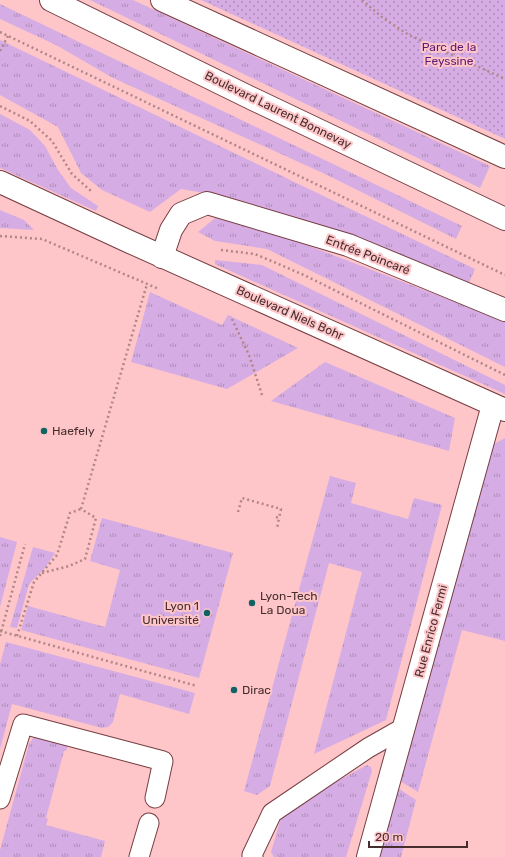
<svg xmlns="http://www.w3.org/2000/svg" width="505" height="857" font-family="Rubik,sans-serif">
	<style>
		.grass { fill: url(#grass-tufts) }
		.park { fill: url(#park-dots) }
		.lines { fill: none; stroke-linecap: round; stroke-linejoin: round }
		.lane-casing { stroke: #773e42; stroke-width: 21 }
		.street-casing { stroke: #773e42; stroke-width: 24 }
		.primary-casing { stroke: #773e42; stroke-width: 24 }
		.path { stroke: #b28687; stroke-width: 2.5; stroke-dasharray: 2 3; stroke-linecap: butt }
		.lane { stroke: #fff; stroke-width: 19 }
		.street { stroke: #fff; stroke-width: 22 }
		.primary { stroke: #fff; stroke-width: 22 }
		.poi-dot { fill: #116263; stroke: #fec6c8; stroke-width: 1.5 }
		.labels { text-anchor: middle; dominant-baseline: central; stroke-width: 4; stroke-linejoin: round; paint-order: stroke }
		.park-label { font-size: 12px; fill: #5e1974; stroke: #fec6c8 }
		.street-label { font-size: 12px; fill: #482d2e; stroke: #fec6c8 }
		.poi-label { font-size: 12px; fill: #482d2e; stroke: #fec6c8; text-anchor: start }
	</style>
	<defs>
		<pattern id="grass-tufts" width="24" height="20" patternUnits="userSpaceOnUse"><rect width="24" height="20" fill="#d5ade4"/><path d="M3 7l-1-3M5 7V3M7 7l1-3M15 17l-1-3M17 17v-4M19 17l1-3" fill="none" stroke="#af8db9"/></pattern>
		<pattern id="park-dots" width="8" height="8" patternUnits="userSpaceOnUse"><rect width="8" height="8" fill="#d5ade4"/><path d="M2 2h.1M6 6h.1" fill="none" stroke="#af8db9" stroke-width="1.8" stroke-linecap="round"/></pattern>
	</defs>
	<rect width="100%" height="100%" fill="#fec6c8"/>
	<!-- grass -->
	<g class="grass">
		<path d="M90,0H133L490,166L480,188Z"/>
		<path d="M0,4L462,226L456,239L325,174L113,78L56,45L0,19Z"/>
		<path d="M0,40L475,269L468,285L222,196L181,189L150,212L102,190L81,173L58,127L0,95Z"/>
		<path d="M0,114L30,130L45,146L58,170L71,188L98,206L96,211L0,168Z"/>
		<path d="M0,210L24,220L34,230L0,228Z"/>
		<path d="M215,218L252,224L505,321V367L267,249L215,241L198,232Z"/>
		<path d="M215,260L262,265L505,385V394L215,264Z"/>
		<path d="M150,292L222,325L228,315L298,348L227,389L131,362Z"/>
		<path d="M325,362L455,418L449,451L271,401Z"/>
		<path d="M505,438V641L462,630L418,792L400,781L494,444Z"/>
		<path d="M330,476L356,483L351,503L408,519L414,498L442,505L386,720L314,754L362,572L329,563L270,786L257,795L244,791Z"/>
		<path d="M102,518L233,553L199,678L21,630L28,606L105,627L120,570L90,561Z"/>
		<path d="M0,537L17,542L0,607Z"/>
		<path d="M33,547L55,553L45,568L29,584L17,628L10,627Z"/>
		<path d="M6,642L195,693L189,714L120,694L113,722L108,727L102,728L12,704L0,749V664Z"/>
		<path d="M43,736L68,745L66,751H64L46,818L48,819L46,825L105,841L101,857H0V850L29,744L33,738Z"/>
		<path d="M367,765L371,767L372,771L346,857H274L271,852L283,811Z"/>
		<path d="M398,788L416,800L401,857H379Z"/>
	</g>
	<!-- park -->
	<path class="park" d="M201,0H505V139L503,138Z"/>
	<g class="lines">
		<defs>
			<g id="lane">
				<path d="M0,799L23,724L163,761L155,798"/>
				<path d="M139,857L149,823"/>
				<path d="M253,857L252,855L272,813L368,748L405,727"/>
			</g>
			<g id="street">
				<path d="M0,182L130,242L505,410"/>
				<path d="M162,257L171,230L181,214L207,203L348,245L505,310"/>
				<path d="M368,857L493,405"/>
			</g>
			<g id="primary">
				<path d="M51,0L255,100L505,219"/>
				<path d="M162,0L505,157"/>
			</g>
		</defs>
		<!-- lane casing -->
		<use href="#lane" class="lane-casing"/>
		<!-- street casing -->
		<use href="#street" class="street-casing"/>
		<!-- primary casing -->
		<use href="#primary" class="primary-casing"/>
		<!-- path -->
		<g class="path">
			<path d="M362,0L383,18L409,35L505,79"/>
			<path d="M0,32L505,275"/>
			<path d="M0,51L8,36"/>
			<path d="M0,106L30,121L52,141L72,174L91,191"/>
			<path d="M0,236L42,239L159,289"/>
			<path d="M221,250L255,254L304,275L505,375"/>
			<path d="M232,319L249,355L262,395"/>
			<path d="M81,509L147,284"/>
			<path d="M238,512L242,498L281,509L279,518"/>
			<path d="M276,517L279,518L277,529"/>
			<path d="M42,573L69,566L85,559L96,518L81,509"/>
			<path d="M0,631L197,686"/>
			<path d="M0,636L25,544"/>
			<path d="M17,636L34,582L57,555L70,513L81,509"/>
		</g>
		<!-- lane -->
		<use href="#lane" class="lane"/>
		<!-- street -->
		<use href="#street" class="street"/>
		<!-- primary -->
		<use href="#primary" class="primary"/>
	</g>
	<!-- markers -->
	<g class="poi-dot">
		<circle cx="44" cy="431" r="4"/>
		<circle cx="252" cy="603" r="4"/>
		<circle cx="207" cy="613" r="4"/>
		<circle cx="234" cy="690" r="4"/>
	</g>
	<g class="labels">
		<!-- park labels -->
		<g class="park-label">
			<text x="449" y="47">Parc de la<tspan x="449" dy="14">Feyssine</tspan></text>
		</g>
		<!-- street labels -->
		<g class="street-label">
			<text transform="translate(278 110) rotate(26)">Boulevard Laurent Bonnevay</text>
			<text transform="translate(368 255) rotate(21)">Entrée Poincaré</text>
			<text transform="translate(290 313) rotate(24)">Boulevard Niels Bohr</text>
			<text transform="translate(431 631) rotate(-75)">Rue Enrico Fermi</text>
		</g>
		<!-- poi labels -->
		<g class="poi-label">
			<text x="52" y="431">Haefely</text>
			<text x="260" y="596">Lyon-Tech<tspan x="260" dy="14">La Doua</tspan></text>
			<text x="199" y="606" text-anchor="end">Lyon 1<tspan x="199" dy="14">Université</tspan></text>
			<text x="242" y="690">Dirac</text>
		</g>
	</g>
	<!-- scale -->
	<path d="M369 841v6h98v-6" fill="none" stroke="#482d2e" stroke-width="2"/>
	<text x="375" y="841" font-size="12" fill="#482d2e" stroke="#fec6c8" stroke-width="3" paint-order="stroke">20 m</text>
</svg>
